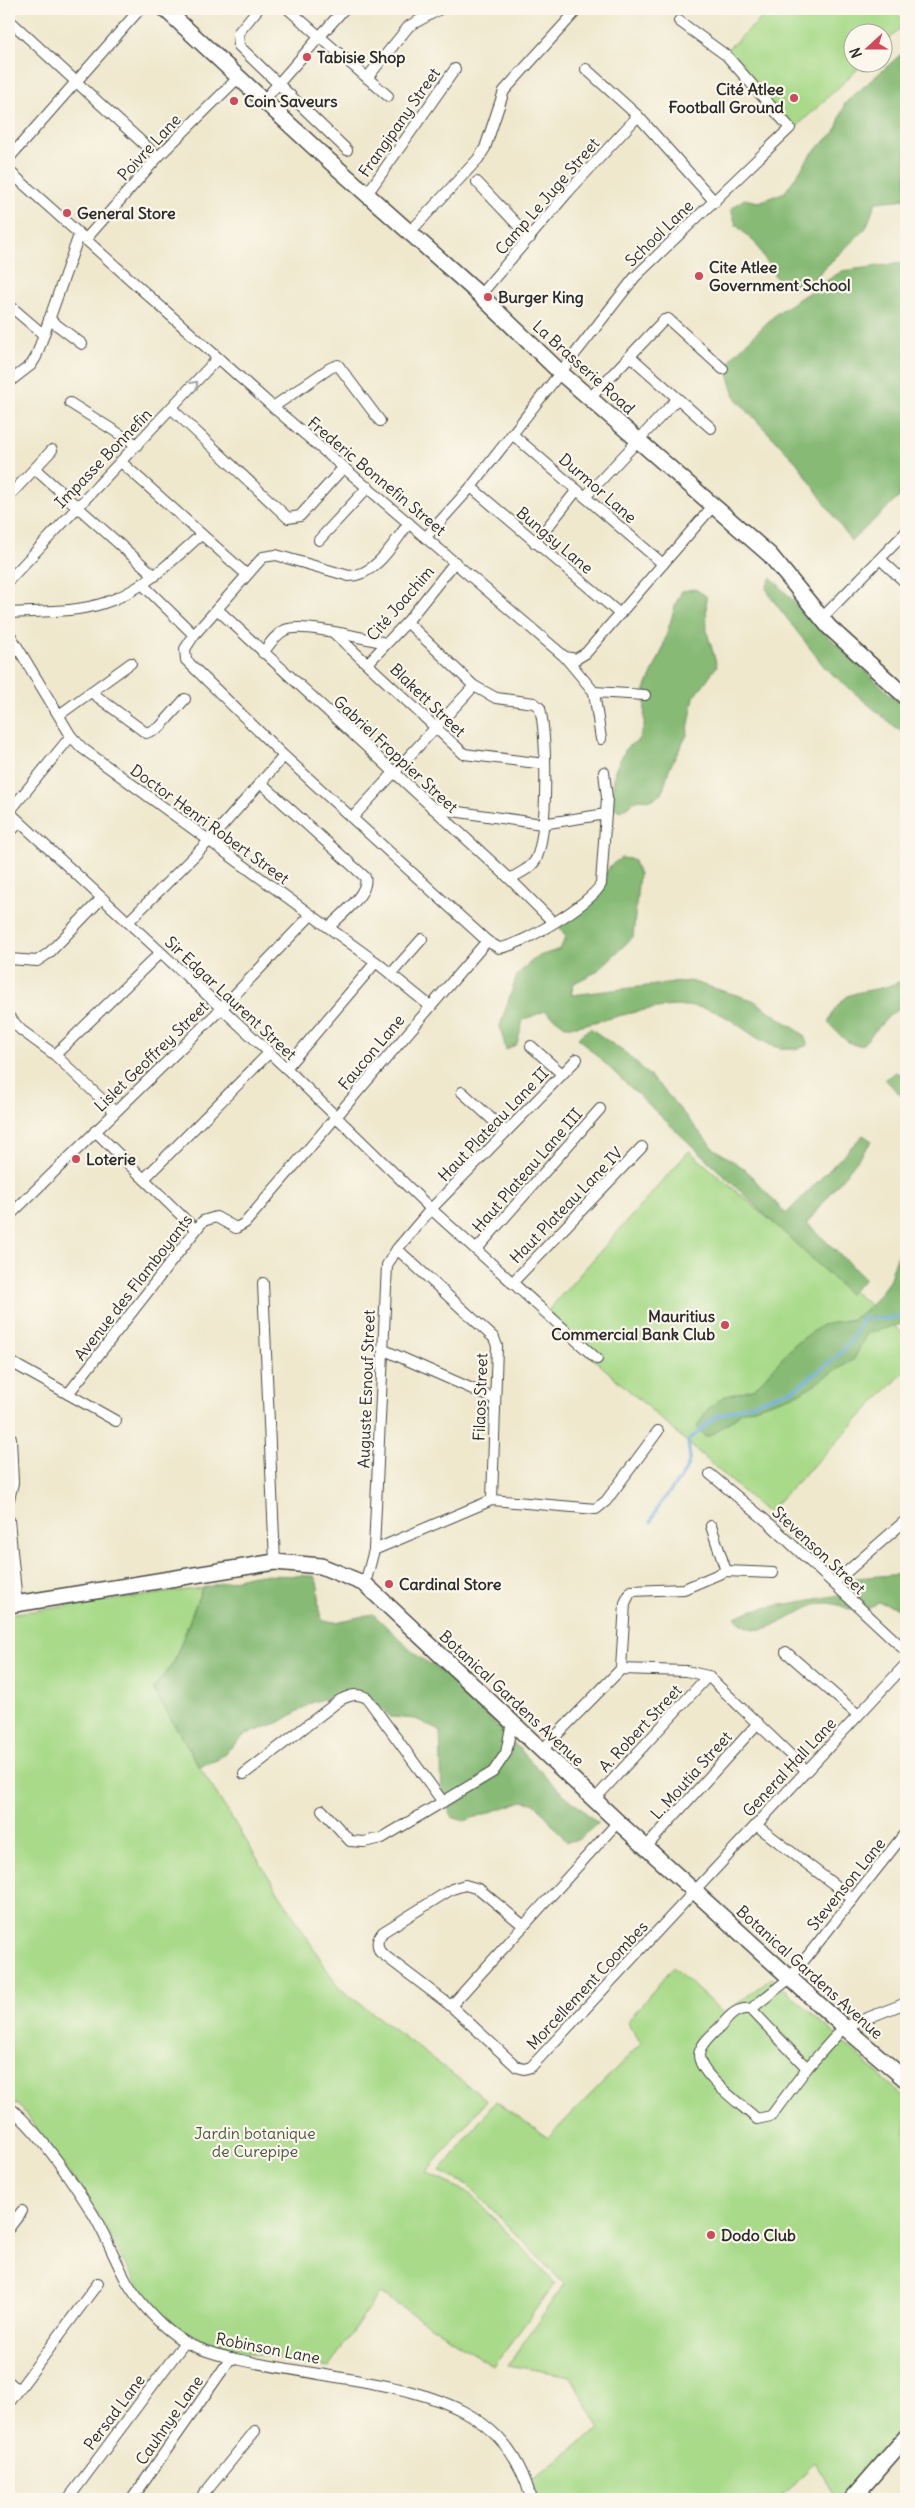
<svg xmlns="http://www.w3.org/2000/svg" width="915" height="2508" font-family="Delius,sans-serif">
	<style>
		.green { fill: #a8da89; stroke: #6a825a }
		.forest { fill: #86ba75; stroke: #587250 }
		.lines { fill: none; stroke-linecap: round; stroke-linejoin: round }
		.stream { stroke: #72aee3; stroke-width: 3 }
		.street-casing { stroke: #484743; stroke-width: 12 }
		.secondary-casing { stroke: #484743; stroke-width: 18 }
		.street { stroke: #fff; stroke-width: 10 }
		.secondary { stroke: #fff; stroke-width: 15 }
		.oneway { stroke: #a0a0a0 }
		.poi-dot { fill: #d1495b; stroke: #fbf7ec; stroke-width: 2 }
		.labels { text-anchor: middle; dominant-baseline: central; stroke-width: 4.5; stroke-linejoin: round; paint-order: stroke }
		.poi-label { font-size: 16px; font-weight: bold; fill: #2b2b2b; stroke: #fbf7ec; text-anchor: start }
		.street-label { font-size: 16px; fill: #2b2b2b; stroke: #fbf7ec }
		.park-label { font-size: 16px; fill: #4a5742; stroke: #fbf7ec }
	</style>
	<rect width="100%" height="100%" fill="#fbf7ec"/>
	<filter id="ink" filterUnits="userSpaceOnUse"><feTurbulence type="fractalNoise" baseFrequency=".02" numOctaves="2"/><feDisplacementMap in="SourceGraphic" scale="10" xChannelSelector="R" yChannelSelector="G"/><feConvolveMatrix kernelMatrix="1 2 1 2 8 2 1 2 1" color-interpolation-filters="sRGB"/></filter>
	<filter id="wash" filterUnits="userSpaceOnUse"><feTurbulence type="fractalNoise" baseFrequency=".0096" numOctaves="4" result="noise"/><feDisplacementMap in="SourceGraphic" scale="20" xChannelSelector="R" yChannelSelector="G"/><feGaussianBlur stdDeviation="1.12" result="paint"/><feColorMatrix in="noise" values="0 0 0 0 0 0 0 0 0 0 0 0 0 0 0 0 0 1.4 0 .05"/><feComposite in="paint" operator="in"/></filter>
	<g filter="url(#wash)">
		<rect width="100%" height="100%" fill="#efe8cd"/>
		<!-- green -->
		<g class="green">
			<path d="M772,9H893L906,23L883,45L882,32H852V62L864,63L790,133L724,52Z"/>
			<path d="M689,1151L906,1336V1370L767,1513L544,1315Z"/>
			<path d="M202,1588L174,1662L153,1689L199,1766L338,1987L487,2100L426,2172L471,2194L555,2283L494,2366L379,2293L329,2367C284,2359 238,2354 196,2336C139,2311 122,2252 91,2204C68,2171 43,2138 20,2106L9,2100V1614Z"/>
			<path d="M673,1967L724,2014L772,1977L906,2099V2423L841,2499H835L815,2462L780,2499H731L730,2496L677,2499H536L532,2479L600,2429L571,2376L508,2365L564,2284L468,2185L440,2171L496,2101L548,2138L641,2043L627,2022Z"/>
		</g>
		<!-- forest -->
		<g class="forest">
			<path d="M906,50V199L876,202L866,228L805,287H791L778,281L756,244L736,225L731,209L744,199L759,202L785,192L812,153L835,132L845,103Z"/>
			<path d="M906,260V491L851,541L797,463L736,399L727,370L733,356L777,313L842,271L901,263Z"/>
			<path d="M771,577L814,623L906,709V736L826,669L772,599L766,588Z"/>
			<path d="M695,589L706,596L707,632L717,666L694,697L687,735L669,769L662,794L651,800L639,799L620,811L615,808L612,796L615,770L627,747L638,740L644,728L645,689L661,653L676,603L682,591Z"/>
			<path d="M621,858L633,859L639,874L633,937L596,972L574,983L571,995L690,981L753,1000L803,1034L808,1045C773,1062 745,1024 716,1012C677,995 617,1018 577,1026H565L545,1011L523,1020L517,1044L506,1050L500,1026L517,975L536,957L560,949L566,937L559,926L596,890L610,866Z"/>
			<path d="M906,978V1003L889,1016L862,1045C849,1048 838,1032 828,1023C831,1014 841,999 850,995C869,988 886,991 906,978Z"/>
			<path d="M590,1028L628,1055L662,1088L713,1148L745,1169L786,1214L863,1135L872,1141L807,1223L865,1279L849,1294L578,1038Z"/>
			<path d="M896,1072L906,1077V1101L885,1079Z"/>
			<path d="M906,1245V1323L867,1333L854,1359L802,1392L742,1412L712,1435L705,1437L697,1427L707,1410L723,1397L755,1388L795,1344L822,1325L852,1319L869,1308L889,1281L899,1250Z"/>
			<path d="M906,1570V1610L878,1602C854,1623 842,1598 819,1604C792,1611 759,1648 735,1617L753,1610L851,1593L850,1582L856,1578L902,1574Z"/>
			<path d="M253,1575L314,1576C324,1593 313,1602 323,1621L336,1622L373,1614L419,1657L450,1677L560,1791L598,1823L579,1839L567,1842L536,1804L523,1801L464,1821L452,1817L442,1794L440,1731L416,1719L391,1717L363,1693L350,1691L313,1702L280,1722L245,1735L217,1760L199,1766L153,1689L174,1662L202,1588Z"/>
		</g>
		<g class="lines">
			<!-- stream -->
			<path class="stream" d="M651,1522C658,1499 685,1480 689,1461C691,1455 688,1447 688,1441L715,1417L796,1388L837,1357L852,1339L863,1318C877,1318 895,1322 906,1311"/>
		</g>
	</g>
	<g filter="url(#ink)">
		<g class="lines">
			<defs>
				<g id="street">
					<path d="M258,9L238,33L239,46L347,150"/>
					<path d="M288,9L388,96"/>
					<path d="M9,20L158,157"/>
					<path d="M586,69L638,116L715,202"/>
					<path d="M367,78L409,26L440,9"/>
					<path d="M264,100L344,9"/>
					<path d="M9,158L140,9"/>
					<path d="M9,171L273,407L565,657L576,659L586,653L713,506"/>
					<path d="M477,182L530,238"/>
					<path d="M367,194L455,69"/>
					<path d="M410,232L478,159L485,148L504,91L578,9"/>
					<path d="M85,240L158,157L239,77"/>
					<path d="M480,295L568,192L638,116"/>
					<path d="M9,305L44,335"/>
					<path d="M49,319L82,344"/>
					<path d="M631,357L711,428"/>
					<path d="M9,382L31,365L36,357L79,235"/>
					<path d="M590,398L664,320L668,319L723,369"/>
					<path d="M70,403L137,445"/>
					<path d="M273,407L330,368L338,365L380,421"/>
					<path d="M172,409L288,518L300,516L344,467"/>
					<path d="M512,434L663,564"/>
					<path d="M121,462L246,574"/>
					<path d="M35,469L155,576"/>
					<path d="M471,487L620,614"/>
					<path d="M9,496L52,450"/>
					<path d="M585,497L677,399"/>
					<path d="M409,523C394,542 376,576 349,576L276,555L263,557L194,635L185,649L186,660L284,756L487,941L499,948C519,947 592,903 601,884L607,798L604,772"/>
					<path d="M426,537L471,487L635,277L790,128L727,56L679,21"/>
					<path d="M319,540L368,487"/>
					<path d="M535,543L577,490"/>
					<path d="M880,559L906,583"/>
					<path d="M9,580L218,358"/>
					<path d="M142,584L194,635"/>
					<path d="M217,609L510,879L553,922"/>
					<path d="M9,613C40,611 75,613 104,603C143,591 171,561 201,535"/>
					<path d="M821,619L906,532"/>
					<path d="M407,622L474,686L496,698L534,703L540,708C547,739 548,828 537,857C533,868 519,873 510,879"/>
					<path d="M9,633L71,736L82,748L376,962L430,1006"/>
					<path d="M334,633L464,754L545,764"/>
					<path d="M263,653C269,645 275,635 285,630C302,622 365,639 386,643"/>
					<path d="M565,657L594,692L645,695"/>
					<path d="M368,663L407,622L455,562"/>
					<path d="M91,692L146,733L159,728L185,699"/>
					<path d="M594,692L601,739"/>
					<path d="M59,715L131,663"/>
					<path d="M260,782L365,877C370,893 340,916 329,927"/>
					<path d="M432,808L542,824L606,814"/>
					<path d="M9,812L286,1068L431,1209L597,1359"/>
					<path d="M9,812L71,736"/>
					<path d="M353,817L474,686"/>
					<path d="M9,833L20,822"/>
					<path d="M128,922L209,841L284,756"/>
					<path d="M9,959L37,961L49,953L102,898"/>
					<path d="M391,974L422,939"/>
					<path d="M9,1017L21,1030L55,1055L114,1111"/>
					<path d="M531,1046L562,1074"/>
					<path d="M55,1055L160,953"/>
					<path d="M286,1068L376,962"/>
					<path d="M462,1092L506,1132"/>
					<path d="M95,1131L196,1230"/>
					<path d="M144,1179L269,1053"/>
					<path d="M9,1216L221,1009L311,915"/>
					<path d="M397,1249L494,1338L497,1346L492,1500"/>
					<path d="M476,1250L600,1109"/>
					<path d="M263,1283L275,1562"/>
					<path d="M512,1283L642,1147"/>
					<path d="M382,1349L495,1399"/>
					<path d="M9,1361L68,1394L203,1221L216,1217L236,1228L245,1223L487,941"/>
					<path d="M68,1394L116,1421"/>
					<path d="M710,1474L770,1524L906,1651"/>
					<path d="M9,1499L13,1483L11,1438"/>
					<path d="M9,1520L17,1603"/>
					<path d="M711,1526L726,1571"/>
					<path d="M374,1550L492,1500L596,1509L606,1501L658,1431"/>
					<path d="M834,1583L906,1520"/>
					<path d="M365,1584L374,1550L387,1265L397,1249L431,1209L577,1059"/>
					<path d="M786,1652L858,1715"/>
					<path d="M621,1669L625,1603L631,1591L684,1589L726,1571L773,1573"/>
					<path d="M542,1750L621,1669L686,1671L708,1676L806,1770"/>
					<path d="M244,1774L340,1700C350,1695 356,1693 367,1698L443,1802"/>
					<path d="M594,1800L708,1676"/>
					<path d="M322,1810L350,1841L364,1842L382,1838L493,1772L506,1753L512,1722"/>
					<path d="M756,1825L853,1899"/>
					<path d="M906,1832L790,1978L751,2009C736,2007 729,2017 720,2027C713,2034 700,2044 699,2055C699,2075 742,2105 757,2119L771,2116L807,2068L844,2027L906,2003"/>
					<path d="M647,1846L758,1723"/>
					<path d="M524,1926L479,1889L465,1885L452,1889L383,1932C377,1939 376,1944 380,1952L451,2006L517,2067L524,2069L531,2067L906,1664"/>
					<path d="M451,2006L618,1822"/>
					<path d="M751,2009L807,2068"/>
					<path d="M9,2107C38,2130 73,2182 93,2214C106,2236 115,2260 127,2282C140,2304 163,2329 185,2342C199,2350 216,2354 231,2358C272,2367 314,2373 355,2380C433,2394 509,2411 531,2499"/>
					<path d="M9,2228L22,2211"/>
					<path d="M9,2382L18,2390"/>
					<path d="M9,2403L98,2283"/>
					<path d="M861,2488L869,2499"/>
					<path d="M68,2499L185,2342"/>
					<path d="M132,2499L231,2358"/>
					<path d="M200,2499L255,2431"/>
				</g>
				<g id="secondary">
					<path d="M165,9L317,150L480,295L562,374L770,555L829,627L906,697"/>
					<path d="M9,1605L275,1562L321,1566L365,1584L618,1822L844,2027L906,2080"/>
					<path d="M852,2499L906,2437"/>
				</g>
			</defs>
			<!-- street casing -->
			<use href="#street" class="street-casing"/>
			<!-- secondary casing -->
			<use href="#secondary" class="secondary-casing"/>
			<!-- street -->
			<use href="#street" class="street"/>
			<!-- secondary -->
			<use href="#secondary" class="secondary"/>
		</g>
		<!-- one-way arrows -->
		<defs><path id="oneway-chevron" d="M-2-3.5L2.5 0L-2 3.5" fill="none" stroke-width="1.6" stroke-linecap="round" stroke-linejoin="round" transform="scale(1.25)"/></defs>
		<use class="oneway" href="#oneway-chevron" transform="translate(195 384) rotate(-48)"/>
	</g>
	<!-- markers -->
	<g class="poi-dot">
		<circle cx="307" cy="57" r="5"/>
		<circle cx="794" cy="98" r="5"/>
		<circle cx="234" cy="101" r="5"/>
		<circle cx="67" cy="213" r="5"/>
		<circle cx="699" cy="276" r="5"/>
		<circle cx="488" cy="297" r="5"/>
		<circle cx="76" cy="1159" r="5"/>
		<circle cx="725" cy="1325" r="5"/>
		<circle cx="389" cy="1584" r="5"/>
		<circle cx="711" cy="2235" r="5"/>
	</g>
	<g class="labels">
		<!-- poi labels -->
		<g class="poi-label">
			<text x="317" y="57">Tabisie Shop</text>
			<text x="784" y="89" text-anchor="end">Cité Atlee<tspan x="784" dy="18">Football Ground</tspan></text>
			<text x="244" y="101">Coin Saveurs</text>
			<text x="77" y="213">General Store</text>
			<text x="709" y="267">Cite Atlee<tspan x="709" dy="18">Government School</tspan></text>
			<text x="498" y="297">Burger King</text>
			<text x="86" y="1159">Loterie</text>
			<text x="715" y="1316" text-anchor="end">Mauritius<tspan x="715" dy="18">Commercial Bank Club</tspan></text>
			<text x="399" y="1584">Cardinal Store</text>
			<text x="721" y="2235">Dodo Club</text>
		</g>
		<!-- street labels -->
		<g class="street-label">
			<text transform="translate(399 122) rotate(-55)">Frangipany Street</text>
			<text transform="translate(149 147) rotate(-47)">Poivre Lane</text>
			<text transform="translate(547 196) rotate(-49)">Camp Le Juge Street</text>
			<text transform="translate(659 233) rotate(-44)">School Lane</text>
			<text transform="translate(584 367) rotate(42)">La Brasserie Road</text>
			<text transform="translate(103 458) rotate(-46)">Impasse Bonnefin</text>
			<text transform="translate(377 476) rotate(40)">Frederic Bonnefin Street</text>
			<text transform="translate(598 488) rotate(41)">Durmor Lane</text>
			<text transform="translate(555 540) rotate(40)">Bungsy Lane</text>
			<text transform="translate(400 603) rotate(-49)">Cité Joachim</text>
			<text transform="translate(428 700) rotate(44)">Blakett Street</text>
			<text transform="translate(396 754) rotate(43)">Gabriel Froppier Street</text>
			<text transform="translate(210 824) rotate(36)">Doctor Henri Robert Street</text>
			<text transform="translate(231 998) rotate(43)">Sir Edgar Laurent Street</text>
			<text transform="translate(371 1052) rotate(-50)">Faucon Lane</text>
			<text transform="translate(151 1056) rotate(-44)">Lislet Geoffrey Street</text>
			<text transform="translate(493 1124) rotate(-46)">Haut Plateau Lane II</text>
			<text transform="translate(527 1170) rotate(-49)">Haut Plateau Lane III</text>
			<text transform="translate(566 1205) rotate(-46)">Haut Plateau Lane IV</text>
			<text transform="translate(133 1287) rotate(-52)">Avenue des Flamboyants</text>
			<text transform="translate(366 1389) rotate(-88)">Auguste Esnouf Street</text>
			<text transform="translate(480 1397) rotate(-88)">Filaos Street</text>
			<text transform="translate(819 1550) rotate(43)">Stevenson Street</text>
			<text transform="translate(512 1698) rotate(43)">Botanical Gardens Avenue</text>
			<text transform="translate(640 1728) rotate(-47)">A. Robert Street</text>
			<text transform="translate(789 1767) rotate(-47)">General Hall Lane</text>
			<text transform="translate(691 1775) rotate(-48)">L. Moutia Street</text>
			<text transform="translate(846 1884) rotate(-51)">Stevenson Lane</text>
			<text transform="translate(810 1972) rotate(42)">Botanical Gardens Avenue</text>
			<text transform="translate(587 1985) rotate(-47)">Morcellement Coombes</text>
			<text transform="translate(268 2348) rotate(11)">Robinson Lane</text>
			<text transform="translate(114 2412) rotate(-53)">Persad Lane</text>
			<text transform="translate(169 2420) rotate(-55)">Cauhnye Lane</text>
		</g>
		<!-- park labels -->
		<g class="park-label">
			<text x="255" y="2133">Jardin botanique<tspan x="255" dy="18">de Curepipe</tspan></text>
		</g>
	</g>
	<!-- margin -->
	<rect width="915" height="2508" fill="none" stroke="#fbf7ec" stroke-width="30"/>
	<!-- north arrow -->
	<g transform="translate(868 48) rotate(249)"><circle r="24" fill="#fbf7ec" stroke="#a8a59f"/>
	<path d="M0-4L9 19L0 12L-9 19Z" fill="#d1495b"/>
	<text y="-8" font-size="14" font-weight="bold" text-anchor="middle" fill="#2b2b2b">N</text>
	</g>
</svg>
